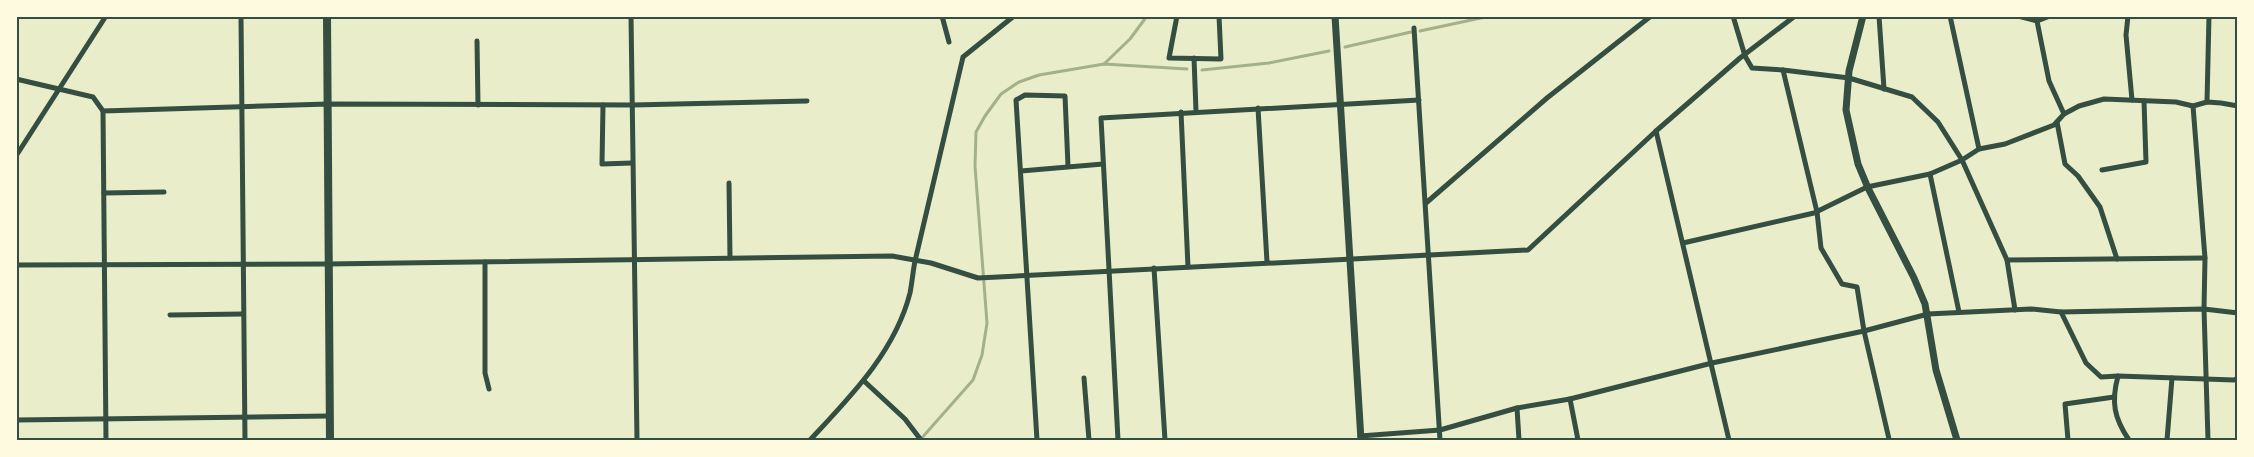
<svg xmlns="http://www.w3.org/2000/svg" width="2254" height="457" font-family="'Titillium Web',sans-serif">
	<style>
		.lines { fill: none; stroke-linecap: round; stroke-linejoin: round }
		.stream { stroke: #a3b18a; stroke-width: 3 }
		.minor { stroke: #344e41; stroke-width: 5 }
		.tertiary { stroke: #344e41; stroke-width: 7 }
		.primary { stroke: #344e41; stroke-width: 8 }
		.neatline { fill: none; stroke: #344e41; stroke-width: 2 }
	</style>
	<rect width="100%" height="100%" fill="#e9edc9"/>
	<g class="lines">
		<!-- stream -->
		<g class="stream">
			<path d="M1420,31L1490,16"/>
			<path d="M1345,47L1411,32"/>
			<path d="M1104,64L1130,39L1147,16"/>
			<path d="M1202,70L1269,63L1329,51"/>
			<path d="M920,440L973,380L982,355L987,323L975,166L976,132L985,116L1001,94L1019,82L1039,75L1104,64L1187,69"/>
		</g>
		<!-- minor -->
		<g class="minor">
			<path d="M241,16L245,440"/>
			<path d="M631,16L637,440"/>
			<path d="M942,16L949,42"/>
			<path d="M1177,16L1169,58L1221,59L1219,16"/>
			<path d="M1733,16L1745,56L1752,68L1783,70L1817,212L1821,248L1842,284L1857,287L1864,331L1889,439"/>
			<path d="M1879,16L1884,89"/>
			<path d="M1950,16L1979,149"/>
			<path d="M2018,16L2037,21L2049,81L2064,114"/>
			<path d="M2128,16L2126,35L2132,100"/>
			<path d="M2037,21L2050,16"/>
			<path d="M1414,28L1440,440"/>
			<path d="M477,41L478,105"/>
			<path d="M1194,58L1196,111"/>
			<path d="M1783,70L1849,78L1912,97L1938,122L1962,160L2007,260L2015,310"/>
			<path d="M16,79L93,97L103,111"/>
			<path d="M2207,102L2209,16"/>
			<path d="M603,105L602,164L632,163"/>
			<path d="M2193,106L2205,258L2204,309L2208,440"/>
			<path d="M1258,108L1267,262"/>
			<path d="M1181,112L1188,267"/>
			<path d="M2057,122L2065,164L2078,176L2100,207L2117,259"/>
			<path d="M1656,131L1729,440"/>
			<path d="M16,156L106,16"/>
			<path d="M2102,170L2146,162L2144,101"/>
			<path d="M1021,171L1103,164"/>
			<path d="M1930,174L1959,312"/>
			<path d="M729,183L730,258"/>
			<path d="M104,193L164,192"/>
			<path d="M1426,203L1547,98L1651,16"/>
			<path d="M1683,243L1814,213L1867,187L1930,174L1962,160L1979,149L2005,144L2054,125L2064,114L2079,106L2104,99L2176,102L2193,106L2207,102L2221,103L2238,106"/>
			<path d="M2007,260L2205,258"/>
			<path d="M485,262V373L489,389"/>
			<path d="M16,265L327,264L892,256L931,263L978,278L1528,250L1656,131L1740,58L1795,16"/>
			<path d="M1154,268L1165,440"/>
			<path d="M2061,312L2086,363L2101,377L2118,376"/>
			<path d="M170,315L243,314"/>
			<path d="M1084,378L1089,440"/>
			<path d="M864,381L905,419L921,440"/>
			<path d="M1570,399L1578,440"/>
			<path d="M1517,408L1519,440"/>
			<path d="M16,420L329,416"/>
			<path d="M1360,436L1440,430L1517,408L1570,399L1712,363L1864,331L1928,314L2031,309L2061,312L2204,309L2238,313"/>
			<path d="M106,440L103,111L328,104L633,105L807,101"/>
			<path d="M810,440C850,397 895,352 910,293C912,283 913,271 915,261L963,57L1014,16"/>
			<path d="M1037,440L1016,100L1025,95L1065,96L1068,166"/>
			<path d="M1118,440L1101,118L1419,100"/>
			<path d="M2068,440L2065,404L2114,397"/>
			<path d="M2129,440C2114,418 2111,402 2118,376L2234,380L2238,378"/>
			<path d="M2167,440L2172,378"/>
		</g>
		<!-- tertiary -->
		<g class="tertiary">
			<path d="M1335,16L1361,440"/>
			<path d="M1863,16L1849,71L1846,110L1858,164L1868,188L1914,278L1925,304L1936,370L1957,440"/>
		</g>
		<!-- primary -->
		<path class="primary" d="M327,16L330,440"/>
	</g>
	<!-- border -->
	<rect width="2254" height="457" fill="none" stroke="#fefae0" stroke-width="36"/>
	<rect x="18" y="18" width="2218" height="421" class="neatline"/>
</svg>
